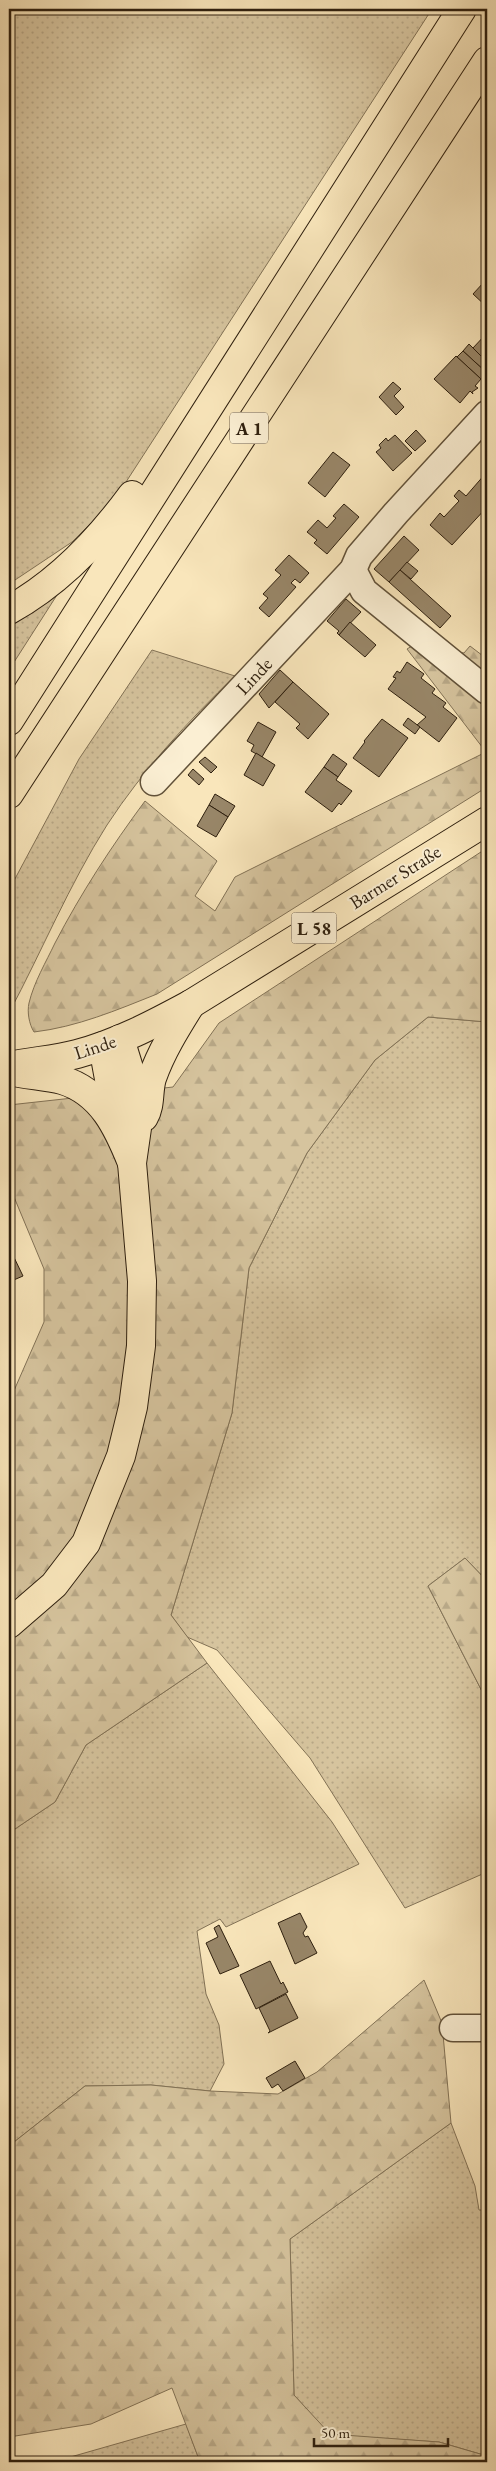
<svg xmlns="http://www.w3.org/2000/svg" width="496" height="2471" font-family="'EB Garamond',serif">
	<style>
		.grass { fill: url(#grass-dots); stroke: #827256 }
		.forest { fill: url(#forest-firs); stroke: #827256 }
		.building { fill: #988668; stroke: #2e1f0e }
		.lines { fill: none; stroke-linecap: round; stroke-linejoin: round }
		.minor-casing { stroke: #615139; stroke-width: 29 }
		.major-casing { stroke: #2e1f0e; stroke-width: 30 }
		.highway-casing { stroke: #2e1f0e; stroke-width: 30 }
		.minor { stroke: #fbefd3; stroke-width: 26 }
		.major { stroke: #f9e6bb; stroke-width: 28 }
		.highway { stroke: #f9e6bb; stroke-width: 28 }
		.labels { text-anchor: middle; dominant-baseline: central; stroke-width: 4; stroke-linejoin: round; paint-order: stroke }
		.shield { fill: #fbefd3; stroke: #6c5d49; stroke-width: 1 }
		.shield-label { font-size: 18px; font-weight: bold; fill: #2e1f0e }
		.street-label { font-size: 19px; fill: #2e1f0e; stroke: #fbefd3 }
	</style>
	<defs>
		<pattern id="grass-dots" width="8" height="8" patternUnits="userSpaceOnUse" patternTransform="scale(1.25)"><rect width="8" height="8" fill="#d6c49e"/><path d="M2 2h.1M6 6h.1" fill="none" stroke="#b8a887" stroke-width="1.8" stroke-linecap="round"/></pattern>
		<pattern id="forest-firs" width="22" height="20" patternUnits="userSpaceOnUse" patternTransform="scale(1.25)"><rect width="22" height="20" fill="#d6c49e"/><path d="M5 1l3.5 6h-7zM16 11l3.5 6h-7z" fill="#b8a887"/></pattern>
	</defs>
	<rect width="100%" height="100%" fill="#f9e6bb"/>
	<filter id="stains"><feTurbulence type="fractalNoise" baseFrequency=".004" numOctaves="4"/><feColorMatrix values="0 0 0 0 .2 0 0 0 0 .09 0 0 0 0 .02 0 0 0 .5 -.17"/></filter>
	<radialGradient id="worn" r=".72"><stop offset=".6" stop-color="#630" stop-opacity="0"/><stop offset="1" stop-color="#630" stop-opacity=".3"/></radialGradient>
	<!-- grass -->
	<g class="grass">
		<path d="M9,9H432L115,499L72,542L9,584Z"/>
		<path d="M73,570L9,670V617Z"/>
		<path d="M152,650L235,676C188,721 143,770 107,825C69,885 42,951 9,1013V890L79,759Z"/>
		<path d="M428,1017L487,1022V1581L465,1558L428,1586L487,1701V1872L405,1908L310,1758L217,1650L187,1637L171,1615L232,1413L249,1268L307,1153L375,1060Z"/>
		<path d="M207,1663L332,1822L359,1864L226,1927L220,1919L197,1931L206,1994L219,2025L224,2064L210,2091L151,2085L85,2086L9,2146V1833L55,1802L86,1745Z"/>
		<path d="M451,2123L475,2186L479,2210H487V2456L439,2442L330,2435L294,2395L290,2239Z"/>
		<path d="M186,2424L200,2462H53Z"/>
	</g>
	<!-- forest -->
	<g class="forest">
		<path d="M412,646L464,653L470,646L487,659V787L157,994C117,1010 77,1027 34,1032C29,1024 27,1012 29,1003C34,982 46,962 55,943C81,893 111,847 145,801L217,861L195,896L215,911L235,877L486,752L407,649Z"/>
		<path d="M487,848V1022L428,1017L375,1060L307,1153L249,1268L232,1413L171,1615L207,1663L86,1745L55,1802L9,1833V1402L44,1322V1269L9,1185V1105L173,1087L219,1023Z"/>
		<path d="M465,1558L487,1581V1701L428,1586Z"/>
		<path d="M424,1980L442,2023L451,2123L290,2239L294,2395L330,2434L439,2442L487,2456V2462H200L172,2388L91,2424L9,2437V2146L85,2086L151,2085L210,2091L278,2094L317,2072Z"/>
	</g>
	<!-- building -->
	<g class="building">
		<path d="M484,282L487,286V307L473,294Z"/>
		<path d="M487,333V362L472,349Z"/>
		<path d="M469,344L487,362V373L463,351Z"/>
		<path d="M463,351L487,373L481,379L457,357Z"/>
		<path d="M456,356L481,379L475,386L478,388L472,392L473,394L470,391L460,403L434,379Z"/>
		<path d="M393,382L401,389L394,396L404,407L396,415L379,397Z"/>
		<path d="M416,430L426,441L415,451L405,441Z"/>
		<path d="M395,435L412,453L393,471L376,452L381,448L379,445L386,438L388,441Z"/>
		<path d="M333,452L350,465L325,497L308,483Z"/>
		<path d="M487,464V507L452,545L430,525L440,513L444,517L459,501L454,496L459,490L466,496L486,473L482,470Z"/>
		<path d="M344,504L359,517L327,554L314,543L317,540L307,532L318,520L327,528L336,518L333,516Z"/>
		<path d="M404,536L419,550L389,582L374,569Z"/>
		<path d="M289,555L309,573L300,583L295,579L291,583L296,587L269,617L259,608L268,598L263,594L281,575L275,570Z"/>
		<path d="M407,562L418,571L411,579L400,570Z"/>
		<path d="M400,570L451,616L440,628L389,582Z"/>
		<path d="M346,599L361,612L339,635L337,633L339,631L327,621Z"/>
		<path d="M350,622L376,645L365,657L339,635Z"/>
		<path d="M407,662L424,674L421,678L435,689L432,693L446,703L443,707L457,718L439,742L417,725L426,717L388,689L396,678L393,677L397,671L400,673Z"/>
		<path d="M280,670L293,682L269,708L259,694Z"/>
		<path d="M293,682L329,714L308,739L296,728L300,724L275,702Z"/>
		<path d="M408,718L420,727L415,734L403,725Z"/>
		<path d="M382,719L408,738L379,777L353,758L365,742L364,741Z"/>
		<path d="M258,722L276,732L262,757L251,751L254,745L247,741Z"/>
		<path d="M256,753L275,765L263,786L244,775Z"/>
		<path d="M333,754L347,764L338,777L324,767Z"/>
		<path d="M205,757L217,767L211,773L199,762Z"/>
		<path d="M324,767L338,777L336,780L352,791L341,805L339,803L332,812L305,792Z"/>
		<path d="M193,769L204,779L199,785L188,775Z"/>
		<path d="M215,794L235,806L228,817L209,805Z"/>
		<path d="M209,805L228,817L216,837L197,826Z"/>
		<path d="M9,1247L23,1276L9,1282Z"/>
		<path d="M300,1913L307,1927L303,1933L305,1937L308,1936L317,1953L295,1964L278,1923Z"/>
		<path d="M219,1925L239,1966L220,1974L206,1943L218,1937L214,1928Z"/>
		<path d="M270,1961L281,1984L283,1982L288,1992L256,2009L240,1975Z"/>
		<path d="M286,1994L298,2018L268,2033L270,2031L259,2008Z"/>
		<path d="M295,2061L305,2078L283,2091L278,2084L272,2088L266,2078Z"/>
	</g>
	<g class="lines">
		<defs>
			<g id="minor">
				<path d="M353,570L364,591L487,691"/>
				<path d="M154,782L353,570L359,556L396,513L487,414"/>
				<path d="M453,2028H487"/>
			</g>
			<path id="major" d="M9,1066C32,1061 55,1060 77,1054C118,1043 154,1024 191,1004L487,821"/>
			<g id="highway">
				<path d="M9,610C58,583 99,540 132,495"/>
				<path d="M9,721L462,9"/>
				<path d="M9,794L487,61"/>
				<path d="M103,1046L117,1123"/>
				<path d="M9,1071C26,1075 45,1076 62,1080C102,1092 118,1128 132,1163"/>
				<path d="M144,1117C151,1105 148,1091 152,1078C161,1052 176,1028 191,1004"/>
				<path d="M9,1624L54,1585L86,1543L121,1456L133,1407L141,1346L142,1281L132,1163L137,1128L132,1078L120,1039"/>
			</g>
		</defs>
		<!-- minor casing -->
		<use href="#minor" class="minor-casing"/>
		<!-- major casing -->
		<use href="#major" class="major-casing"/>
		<!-- highway casing -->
		<use href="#highway" class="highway-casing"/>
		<!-- minor -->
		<use href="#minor" class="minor"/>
		<!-- major -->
		<use href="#major" class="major"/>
		<!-- highway -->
		<use href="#highway" class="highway"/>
	</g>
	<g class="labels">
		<!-- shield labels -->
		<g class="shield">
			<rect x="230" y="412.5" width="38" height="31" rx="4"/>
			<rect x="291.5" y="912.5" width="45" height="31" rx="4"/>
		</g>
		<g class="shield-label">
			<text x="249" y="428">A 1</text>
			<text x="314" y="928">L 58</text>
		</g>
		<!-- street labels -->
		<g class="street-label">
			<text transform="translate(254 676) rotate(-47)">Linde</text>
			<text transform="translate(395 877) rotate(-32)">Barmer Straße</text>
			<text transform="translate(95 1047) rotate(-18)">Linde</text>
		</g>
	</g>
	<!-- margin -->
	<rect width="496" height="2471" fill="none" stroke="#f9e6bb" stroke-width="30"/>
	<rect x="10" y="10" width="476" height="2451" fill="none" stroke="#2e1f0e" stroke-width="2.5"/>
	<rect x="15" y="15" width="466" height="2441" fill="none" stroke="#2e1f0e"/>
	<!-- scale -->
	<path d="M314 2438v8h134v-8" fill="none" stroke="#2e1f0e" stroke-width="2.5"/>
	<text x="321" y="2438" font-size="15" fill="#2e1f0e" stroke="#fbefd3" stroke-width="4" paint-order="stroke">50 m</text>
	<rect width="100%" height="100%" filter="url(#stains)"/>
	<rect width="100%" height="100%" fill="url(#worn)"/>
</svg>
